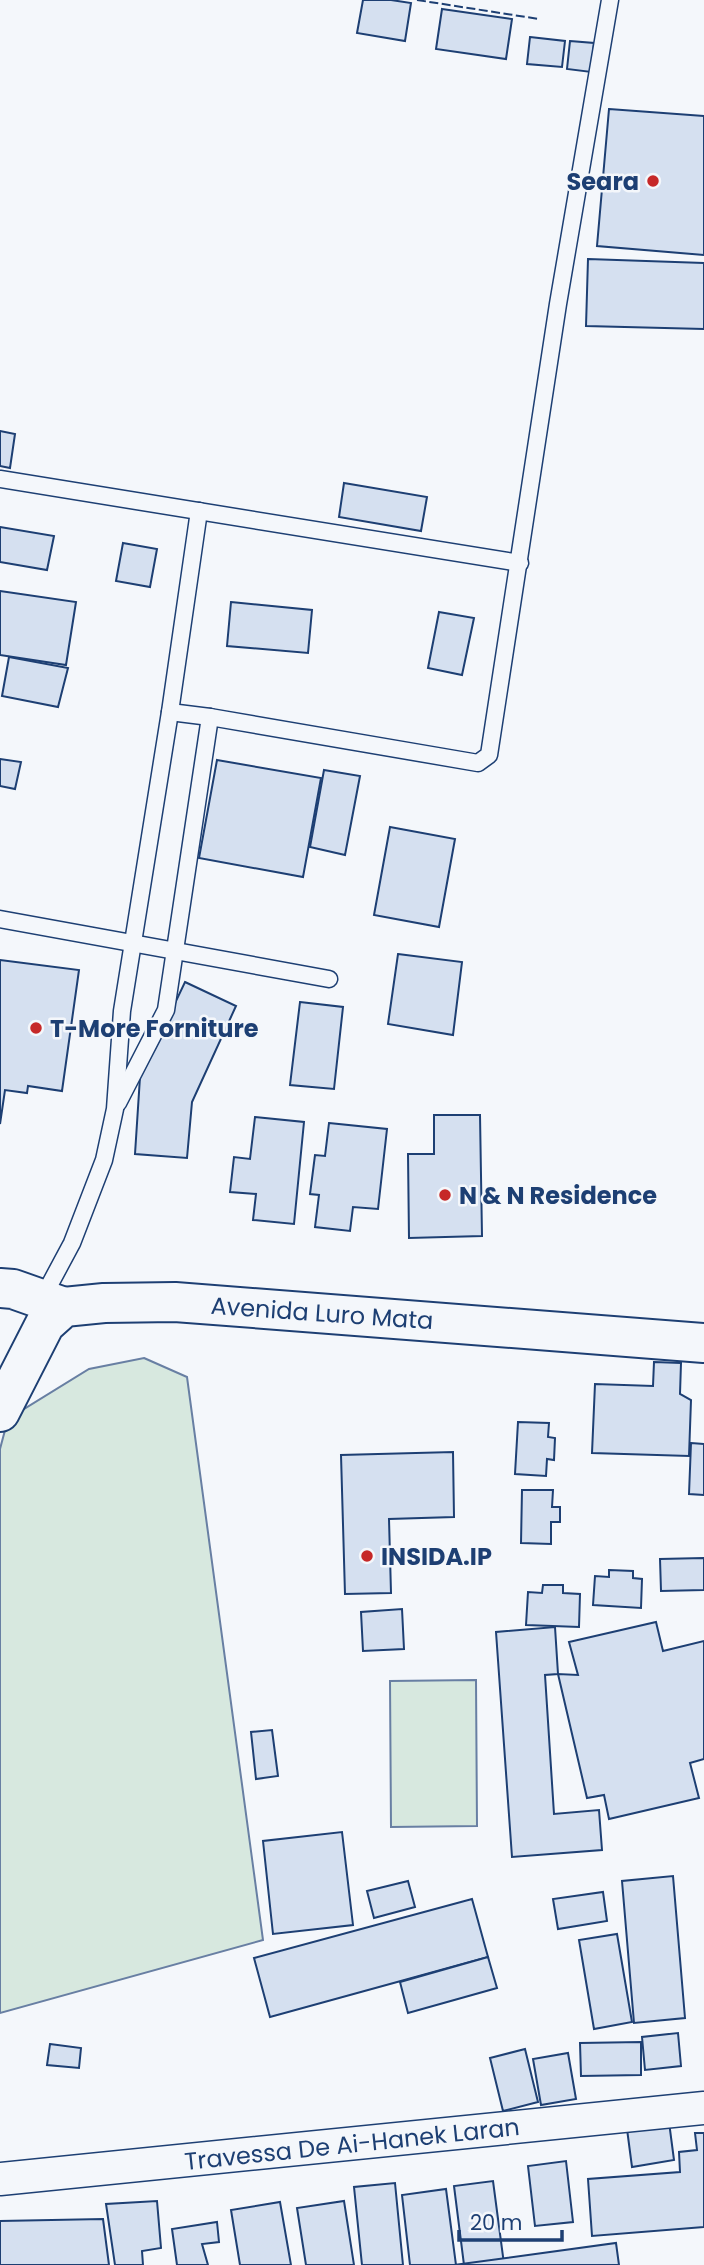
<svg xmlns="http://www.w3.org/2000/svg" width="704" height="2265" font-family="Poppins,sans-serif">
	<style>
		.green { fill: #d7e8df; stroke: #687fa3; stroke-width: 2 }
		.building { fill: #d5e0f0; stroke: #1d3f73; stroke-width: 2 }
		.lines { fill: none; stroke-linecap: round; stroke-linejoin: round }
		.service-casing { stroke: #1d3f73; stroke-width: 19 }
		.minor-casing { stroke: #1d3f73; stroke-width: 35 }
		.tertiary-casing { stroke: #1d3f73; stroke-width: 42 }
		.secondary-casing { stroke: #1d3f73; stroke-width: 42 }
		.service { stroke: #f4f7fb; stroke-width: 16 }
		.minor { stroke: #f4f7fb; stroke-width: 32 }
		.tertiary { stroke: #f4f7fb; stroke-width: 38 }
		.secondary { stroke: #f4f7fb; stroke-width: 38 }
		.fence { stroke: #1d3f73; stroke-width: 2; stroke-dasharray: 9 3.5; stroke-linecap: butt }
		.poi-dot { fill: #c62828; stroke: #f4f7fb; stroke-width: 2.5 }
		.labels { text-anchor: middle; dominant-baseline: central; stroke-width: 5; stroke-linejoin: round; paint-order: stroke }
		.poi-label { font-size: 24px; font-weight: bold; fill: #1d3f73; stroke: #f4f7fb; text-anchor: start }
		.street-label { font-size: 24px; fill: #1d3f73; stroke: #f4f7fb }
	</style>
	<rect width="100%" height="100%" fill="#f4f7fb"/>
	<!-- green -->
	<g class="green">
		<path d="M144,1358L187,1377L263,1940L0,2013V1449L8,1419L89,1369Z"/>
		<path d="M476,1680L477,1826L391,1827L390,1681Z"/>
	</g>
	<!-- building -->
	<g class="building">
		<path d="M363,0H391L411,3L405,41L357,33Z"/>
		<path d="M442,9L512,19L506,59L436,49Z"/>
		<path d="M530,37L565,41L562,67L527,64Z"/>
		<path d="M570,41L594,43L591,72L567,69Z"/>
		<path d="M609,109L704,116V255L597,246Z"/>
		<path d="M588,259L704,263V329L586,326Z"/>
		<path d="M0,431L15,434L10,468L0,466Z"/>
		<path d="M344,483L427,497L421,531L339,517Z"/>
		<path d="M0,527L54,536L47,570L0,562Z"/>
		<path d="M123,543L157,549L150,587L116,581Z"/>
		<path d="M0,591L76,602L66,665L0,655Z"/>
		<path d="M231,602L312,610L308,653L227,646Z"/>
		<path d="M439,612L474,618L462,675L428,668Z"/>
		<path d="M9,657L68,668L58,707L2,696Z"/>
		<path d="M0,759L21,762L15,789L0,786Z"/>
		<path d="M217,760L321,778L303,877L199,858Z"/>
		<path d="M324,770L360,776L345,855L310,847Z"/>
		<path d="M390,827L455,839L439,927L374,915Z"/>
		<path d="M398,954L462,962L453,1035L388,1024Z"/>
		<path d="M0,960L79,970L62,1091L28,1086L27,1093L5,1090L0,1124Z"/>
		<path d="M185,982L236,1006L192,1102L187,1158L135,1154L140,1077Z"/>
		<path d="M300,1002L343,1007L334,1089L290,1085Z"/>
		<path d="M434,1115H480L482,1236L409,1238L408,1154H434Z"/>
		<path d="M255,1117L304,1122L294,1224L253,1220L256,1194L230,1192L234,1157L250,1159Z"/>
		<path d="M329,1123L387,1129L378,1209L353,1207L350,1231L315,1227L319,1195L310,1194L315,1155L325,1156Z"/>
		<path d="M654,1362L681,1363L680,1394L691,1400L689,1456L592,1453L595,1384L653,1386Z"/>
		<path d="M518,1422L549,1423L548,1437L555,1438L554,1460L547,1459L546,1476L515,1474Z"/>
		<path d="M691,1443L704,1444V1495L689,1494Z"/>
		<path d="M453,1452L454,1517L389,1519L391,1593L345,1594L341,1455Z"/>
		<path d="M522,1490H553L552,1507H560V1522H551V1544L521,1543Z"/>
		<path d="M704,1558V1590L661,1591L660,1559Z"/>
		<path d="M609,1570L633,1571V1578L642,1579L641,1608L593,1605L595,1576L609,1577Z"/>
		<path d="M543,1585H563V1593L580,1594L579,1627L526,1625L528,1592L542,1593Z"/>
		<path d="M402,1609L404,1649L363,1651L361,1612Z"/>
		<path d="M656,1622L663,1651L704,1641V1759L690,1763L699,1798L609,1819L604,1795L587,1798L558,1674L578,1675L569,1642Z"/>
		<path d="M555,1627L558,1674L545,1675L554,1814L599,1810L602,1850L512,1857L496,1632Z"/>
		<path d="M272,1730L278,1776L256,1779L251,1732Z"/>
		<path d="M342,1832L353,1925L273,1934L263,1841Z"/>
		<path d="M673,1876L685,2018L634,2023L622,1881Z"/>
		<path d="M408,1881L415,1907L374,1918L367,1891Z"/>
		<path d="M603,1892L607,1921L558,1929L553,1899Z"/>
		<path d="M472,1899L488,1957L270,2017L254,1958Z"/>
		<path d="M617,1934L632,2022L594,2029L579,1940Z"/>
		<path d="M488,1957L497,1988L408,2013L400,1982Z"/>
		<path d="M678,2033L681,2066L645,2070L642,2037Z"/>
		<path d="M641,2042V2075L581,2076L580,2043Z"/>
		<path d="M50,2044L81,2048L79,2068L47,2065Z"/>
		<path d="M525,2049L538,2102L503,2111L490,2058Z"/>
		<path d="M568,2053L576,2099L541,2105L533,2059Z"/>
		<path d="M669,2122L674,2160L632,2167L627,2129Z"/>
		<path d="M695,2133H704V2227L592,2236L588,2179L680,2172L679,2152L697,2150Z"/>
		<path d="M566,2161L573,2222L535,2226L528,2166Z"/>
		<path d="M493,2181L504,2264L464,2265L454,2186Z"/>
		<path d="M395,2183L403,2265H362L354,2187Z"/>
		<path d="M446,2189L456,2265H410L402,2195Z"/>
		<path d="M157,2201L161,2248L142,2251L143,2265H115L106,2204Z"/>
		<path d="M344,2201L354,2265H306L297,2208Z"/>
		<path d="M280,2202L291,2265H240L231,2210Z"/>
		<path d="M103,2219L109,2265H0V2221Z"/>
		<path d="M217,2222L219,2242L202,2244L208,2265H177L172,2229Z"/>
		<path d="M616,2243L619,2265H454Z"/>
	</g>
	<g class="lines">
		<defs>
			<g id="service">
				<path d="M0,479L520,563"/>
				<path d="M170,712L210,717L478,763L489,755L558,304L610,0"/>
				<path d="M0,919L329,979"/>
				<path d="M118,1103L166,1010L210,717"/>
				<path d="M42,1299L72,1243L104,1160L115,1109L122,1011L170,712L199,511"/>
			</g>
			<path id="minor" d="M0,2179L704,2108"/>
			<path id="tertiary" d="M0,1288L13,1289L64,1307"/>
			<path id="secondary" d="M0,1412L45,1324L64,1307L104,1303L175,1302L704,1343"/>
		</defs>
		<!-- service casing -->
		<use href="#service" class="service-casing"/>
		<!-- minor casing -->
		<use href="#minor" class="minor-casing"/>
		<!-- tertiary casing -->
		<use href="#tertiary" class="tertiary-casing"/>
		<!-- secondary casing -->
		<use href="#secondary" class="secondary-casing"/>
		<!-- service -->
		<use href="#service" class="service"/>
		<!-- minor -->
		<use href="#minor" class="minor"/>
		<!-- tertiary -->
		<use href="#tertiary" class="tertiary"/>
		<!-- secondary -->
		<use href="#secondary" class="secondary"/>
		<!-- fence -->
		<path class="fence" d="M417,0L539,19"/>
	</g>
	<!-- markers -->
	<g class="poi-dot">
		<circle cx="653" cy="181" r="7"/>
		<circle cx="36" cy="1028" r="7"/>
		<circle cx="445" cy="1195" r="7"/>
		<circle cx="367" cy="1556" r="7"/>
	</g>
	<g class="labels">
		<!-- poi labels -->
		<g class="poi-label">
			<text x="639" y="181" text-anchor="end">Seara</text>
			<text x="50" y="1028">T-More Forniture</text>
			<text x="459" y="1195">N &amp; N Residence</text>
			<text x="381" y="1556">INSIDA.IP</text>
		</g>
		<!-- street labels -->
		<g class="street-label">
			<text transform="translate(322 1313) rotate(4)">Avenida Luro Mata</text>
			<text transform="translate(352 2144) rotate(-6)">Travessa De Ai-Hanek Laran</text>
		</g>
	</g>
	<!-- scale -->
	<path d="M459 2230v10h103v-10" fill="none" stroke="#1d3f73" stroke-width="3.5"/>
	<text x="470" y="2230" font-size="21" fill="#1d3f73" stroke="#f4f7fb" stroke-width="5" paint-order="stroke">20 m</text>
</svg>
